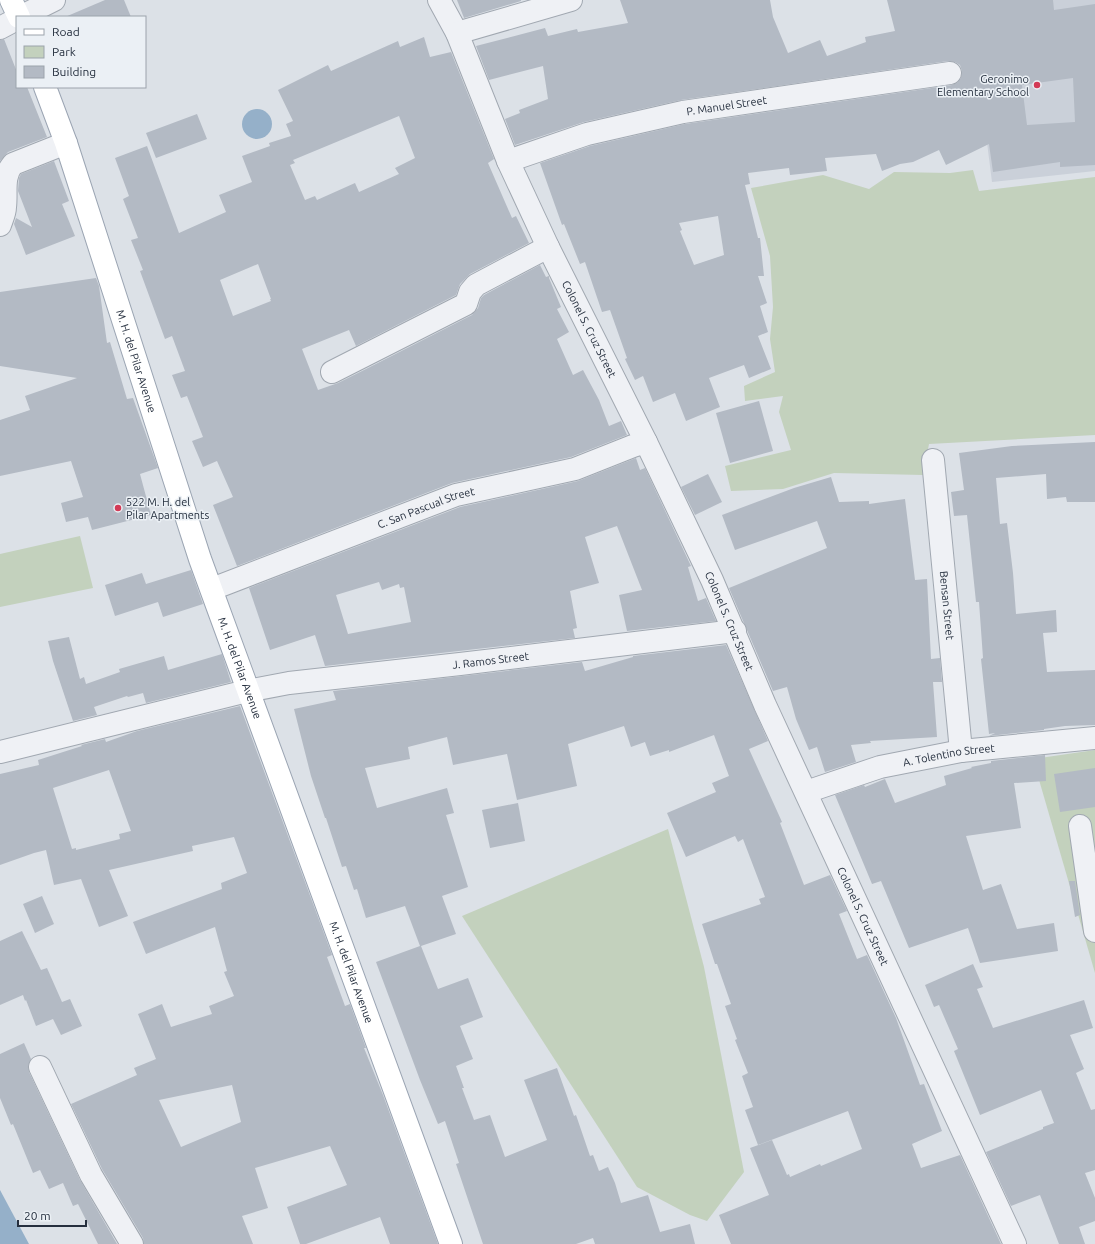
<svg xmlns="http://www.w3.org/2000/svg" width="1095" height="1244" font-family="Ubuntu,sans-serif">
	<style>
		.built { fill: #cad0d9 }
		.green { fill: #c3d1bd }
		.water { fill: #95b0c9 }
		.building { fill: #b3bac4; fill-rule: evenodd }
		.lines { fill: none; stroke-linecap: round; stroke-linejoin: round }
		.minor-casing { stroke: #a1a8b1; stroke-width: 24 }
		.major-casing { stroke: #9ba5b3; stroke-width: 24 }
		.minor { stroke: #eff1f5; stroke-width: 22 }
		.major { stroke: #fff; stroke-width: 22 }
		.poi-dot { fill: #d33a56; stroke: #ebf0f5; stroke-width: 1.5 }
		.labels { text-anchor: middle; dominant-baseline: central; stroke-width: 3; stroke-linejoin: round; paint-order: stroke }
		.poi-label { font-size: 11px; fill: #252f3e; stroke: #ebf0f5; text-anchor: end }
		.street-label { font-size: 11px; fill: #252f3e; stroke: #ebf0f5 }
	</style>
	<rect width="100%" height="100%" fill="#dce1e7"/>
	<!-- built -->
	<path class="built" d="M969,0H1095V171L992,182Z"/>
	<!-- green -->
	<g class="green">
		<path d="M973,170L979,191L1095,177V435L929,444L923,475L834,473L783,489L731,491L725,466L791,450L779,412L783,396L745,401L744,386L775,372L770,339L773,307L770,256L751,188L823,175L869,189L894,172L950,173Z"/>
		<path d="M80,536L93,588L0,607V554Z"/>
		<path d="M1095,750V973L1033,759Z"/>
		<path d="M668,829L704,967L744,1172L707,1221L690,1215L637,1187L462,916Z"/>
	</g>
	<!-- water -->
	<g class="water">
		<circle cx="257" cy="124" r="15"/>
		<path d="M0,1190L29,1244H0Z"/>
	</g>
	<!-- building -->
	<g class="building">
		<path d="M105,0H124L131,17H65Z"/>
		<path d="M457,0H521V1L464,18Z"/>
		<path d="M620,0H770L773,17L788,53L820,40L827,56L866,42L865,37L895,31L887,0H1053L1054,10L1095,4V165L1060,167V162L993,172L989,144L946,165L939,150L913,162L900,164L882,171L876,154L825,158L827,171L790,175L789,168L748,173L750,184L745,185L758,238H760L764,276H758L767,303L760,306L768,332L758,336L771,369L749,378L744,365L709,378L720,407L686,421L675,393L653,402L643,376L635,380L625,359L627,358L610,310L602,312L585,262L580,264L564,224L562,225L540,163L590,146L685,124L952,85L957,83L961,78L962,71L960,65L955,62L948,61L681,100L584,122L515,145L505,119L520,113L519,110L548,99L543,66L489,80L476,46L545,28L548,36L577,29L578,32L628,23ZM1073,78L1075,122L1027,125L1022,85ZM718,216L724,255L694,265L680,231L682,230L679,223Z"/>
		<path d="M424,37L430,57L451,52L494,159L488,163L512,218L516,216L529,243L470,274L460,284L456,295L356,346L349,330L302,349L318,390L338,383L366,369L472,315L478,308L481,298L484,295L540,265L546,277L549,276V278L561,307L557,309L569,332L557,339L573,375L583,370L599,400L609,426L621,421L627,435L571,457L452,483L237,566L213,505L233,497L217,461L203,467L192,441L203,437L187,396L181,398L172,375L185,371L172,336L165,339L140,271L143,270L131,240L138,238L123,199L129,196L115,158L147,146L179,233L226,212L219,195L252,182L242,156L270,146L269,143L291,136L286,124L293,121L278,90L328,65L331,71L398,41L400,47ZM399,116L415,158L395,168L399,174L359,192L355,183L317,200L315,196L305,200L290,165L295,163L293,160ZM258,264L271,299H270L271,301L233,316L220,280Z"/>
		<path d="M4,39L17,72V87H27L47,137L8,152L0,161V40Z"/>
		<path d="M197,114L207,139L156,158L146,133Z"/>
		<path d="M54,161L69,201L62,204L75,236L26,255L14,224L16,218L32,227L18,191L19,178L21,174Z"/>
		<path d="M96,278L99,286L107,343L110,342L127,399L133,398L158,468L140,474L151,515L92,530L88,517L66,522L61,503L83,497L71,461L0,476V420L30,410L25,396L77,378L0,366V292Z"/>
		<path d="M759,401L773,451L730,463L716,413Z"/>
		<path d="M1095,442V502H1067L1066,497L1047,499L1046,474L996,478L1000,524L1007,523L1013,573L1016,614L1056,610L1057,632L1043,633L1047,672L1095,670V725L1065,726L1044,729V730L989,736L995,733L989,734L981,659L983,658L979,602H976L967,515L954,516L951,492L964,490L959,453L1012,446Z"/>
		<path d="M636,458L640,470L645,468L691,566L688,567L698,601L706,598L716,621L627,631L619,595L642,590L617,526L585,537L599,583L570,591L577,628L573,629L575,638L325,666L315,635L270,650L249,588L460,507L578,481ZM379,582L382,590L399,584L400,588L404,587L411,622L348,634L336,595Z"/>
		<path d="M708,474L722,502L695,515L681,487Z"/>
		<path d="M831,477L839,502L869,501V504L905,499L915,580L927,579L931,659L940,658L942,682H933L937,737L870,741L871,743L851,745L856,762L825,772L817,747L809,750L796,719L787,687L773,691L729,588L827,548L817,521L735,550L722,515L794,488Z"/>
		<path d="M191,570L203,604L163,617L158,602L115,616L105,585L142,573L146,584Z"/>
		<path d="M69,637L80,679L84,677L86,684L120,672L119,669L164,656L168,670L222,654L231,682L146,703L143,693L128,697L127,696L94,707L97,715L73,721L53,661L48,641Z"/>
		<path d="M726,645L768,741L749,749L782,822L780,823L804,885L830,875L847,911L839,914L857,959L867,955L896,1018L920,1085L924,1084L942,1131L912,1144L921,1168L960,1155L1001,1244H731L719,1215L769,1195L750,1148L772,1140L787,1175L789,1174L790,1177L820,1164L821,1166L862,1149L848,1111L758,1145L745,1110L753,1107L742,1076L748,1073L735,1040L737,1039L725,1006L731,1004L717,964H715L702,924L761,904L759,899L765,897L743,839L738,842L735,836L686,857L667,813L716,792L712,783L729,776L714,735L669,752V750L650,756L645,742L631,747L624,726L568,744L577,786L517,800L507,754L453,765L447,737L408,747L410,759L365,768L377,808L447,788L454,813L446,815L468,887L442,896L456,934L421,946L438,989L468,978L483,1017L460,1026L473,1059L456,1066L464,1088H462L474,1120L490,1115L505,1157L547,1140L524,1080L557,1068L574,1116L576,1115L590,1156L593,1155L599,1171L608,1167L615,1183L621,1203L648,1195L660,1232L690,1224L695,1244H595L593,1238L576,1244H483L456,1164L459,1163L445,1121L438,1124L420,1080L376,962L420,946L405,906L366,918L357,889L354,890L346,866L342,867L326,818H325L311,776L294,709L336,700L333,691L582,662L585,671L633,657V656Z"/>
		<path d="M240,706L332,955L327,957L345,1006L350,1004L366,1048H364L383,1095L438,1244H390L380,1217L306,1244H300L287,1207L347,1185L330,1146L255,1168L268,1208L242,1216L253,1244H144L143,1238L102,1169L71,1104L137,1075L134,1068L156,1059L138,1014L162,1004L171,1027L212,1014L209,1006L234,996L224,972L227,971L215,927L146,954L133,922L222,889L221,883L247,873L234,837L192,846L193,851L109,870L128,916L99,927L81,879L54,885L46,850L34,853L0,865V774L39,765L38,760L82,746L81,745L105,739L106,742L137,731ZM109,770L131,831L119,834L120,839L76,850V848L72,849L53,788ZM232,1085L241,1122L181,1147L159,1100Z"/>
		<path d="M1045,755L1046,781L1014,783L1021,828L966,836L983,890L1001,884L1017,929L1054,923L1058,951L980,963L968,928L909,948L881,881L872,884L835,795L864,785L865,787L885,779L895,803L946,785L944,776L972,768L971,767L991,763V761Z"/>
		<path d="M1095,768V807L1060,812L1054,774Z"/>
		<path d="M518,803L525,841L490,848L482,810Z"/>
		<path d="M1069,881H1075L1080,915L1075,917Z"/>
		<path d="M42,896L54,924L35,933L23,904Z"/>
		<path d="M22,931L41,970L47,968L62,1002L70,999L82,1026L61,1035L53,1019L36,1026L26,1000L25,1001L23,995L0,1005V941Z"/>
		<path d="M973,964L983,987L977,989L993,1028L1084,1000L1093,1028L1070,1035L1084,1069L1076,1073L1091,1110L1095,1109V1170L1085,1173L1095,1198V1221L1079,1227L1085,1244H1059L1040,1195L1011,1206L986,1152L1043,1129V1127L1054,1123L1041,1090L980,1115L954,1051L958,1049L939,1005L934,1007L925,985Z"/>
		<path d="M24,1043L31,1059L28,1066L29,1072L80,1180L117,1244H98L78,1204L73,1206L63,1183L49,1189L40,1170L33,1173L13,1124L11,1125L0,1098V1054Z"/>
	</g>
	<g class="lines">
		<defs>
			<g id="minor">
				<path id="s1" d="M439,0L457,33L508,161L548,247L646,442L712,580L765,705L1015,1244"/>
				<path d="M20,17L54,0"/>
				<path d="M0,28L17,19"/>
				<path d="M457,33L571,0"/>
				<path id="s2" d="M508,161L587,134L683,112L950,73"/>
				<path d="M0,225C2,219 5,213 5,207C7,192 2,177 13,164L66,143"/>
				<path d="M332,372L466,304L470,292L476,285L548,247"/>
				<path id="s3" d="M933,460L961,751"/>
				<path id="s4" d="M212,589L456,495L575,469L633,446L646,442"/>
				<path id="s5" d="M0,752L247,691L289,683L460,664L735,631"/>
				<path id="s6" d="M806,792L880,767L961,751L1095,738"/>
				<path d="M1080,826L1095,931"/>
				<path d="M40,1067L91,1175L132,1244"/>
			</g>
			<g id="major">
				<path d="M11,0L19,17"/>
				<path id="s7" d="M45,87L66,143L200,559L451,1244"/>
			</g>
		</defs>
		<!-- minor casing -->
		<use href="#minor" class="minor-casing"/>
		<!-- major casing -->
		<use href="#major" class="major-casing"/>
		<!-- minor -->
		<use href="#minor" class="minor"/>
		<!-- major -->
		<use href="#major" class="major"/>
	</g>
	<!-- markers -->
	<g class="poi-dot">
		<circle cx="1037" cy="85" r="4"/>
		<circle cx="118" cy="508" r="4"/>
	</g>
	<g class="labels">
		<!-- poi labels -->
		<g class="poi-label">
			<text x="1029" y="79">Geronimo<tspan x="1029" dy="13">Elementary School</tspan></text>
			<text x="126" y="502" text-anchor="start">522 M. H. del<tspan x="126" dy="13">Pilar Apartments</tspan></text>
		</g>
		<!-- street labels -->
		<g class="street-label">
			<text stroke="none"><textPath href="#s2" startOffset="226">P. Manuel Street</textPath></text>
			<text stroke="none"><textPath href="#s1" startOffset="362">Colonel S. Cruz Street</textPath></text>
			<text stroke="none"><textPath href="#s7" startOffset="289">M. H. del Pilar Avenue</textPath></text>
			<text stroke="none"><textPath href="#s4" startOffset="229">C. San Pascual Street</textPath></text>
			<text stroke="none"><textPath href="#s3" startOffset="146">Bensan Street</textPath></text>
			<text stroke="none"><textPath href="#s1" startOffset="686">Colonel S. Cruz Street</textPath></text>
			<text stroke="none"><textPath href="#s5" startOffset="500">J. Ramos Street</textPath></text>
			<text stroke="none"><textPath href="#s7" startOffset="613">M. H. del Pilar Avenue</textPath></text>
			<text stroke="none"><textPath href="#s6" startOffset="148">A. Tolentino Street</textPath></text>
			<text stroke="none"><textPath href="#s1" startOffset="1010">Colonel S. Cruz Street</textPath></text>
			<text stroke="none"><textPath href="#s7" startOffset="937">M. H. del Pilar Avenue</textPath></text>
		</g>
	</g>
	<!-- legend -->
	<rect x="16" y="16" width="130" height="72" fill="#ebf0f5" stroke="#9ca3ac"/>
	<rect x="24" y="29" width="20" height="6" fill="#ffffff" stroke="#9ca3ac"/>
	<text x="52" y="36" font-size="12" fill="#252f3e">Road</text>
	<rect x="24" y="46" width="20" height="12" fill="#c3d1bd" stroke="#9ca3ac"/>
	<text x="52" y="56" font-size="12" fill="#252f3e">Park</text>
	<rect x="24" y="66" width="20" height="12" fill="#b3bac4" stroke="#9ca3ac"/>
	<text x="52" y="76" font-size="12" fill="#252f3e">Building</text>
	<!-- scale -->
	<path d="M18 1220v6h68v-6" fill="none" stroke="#252f3e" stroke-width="2"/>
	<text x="24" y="1220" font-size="12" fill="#252f3e" stroke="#ebf0f5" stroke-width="3" paint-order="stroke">20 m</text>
</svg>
